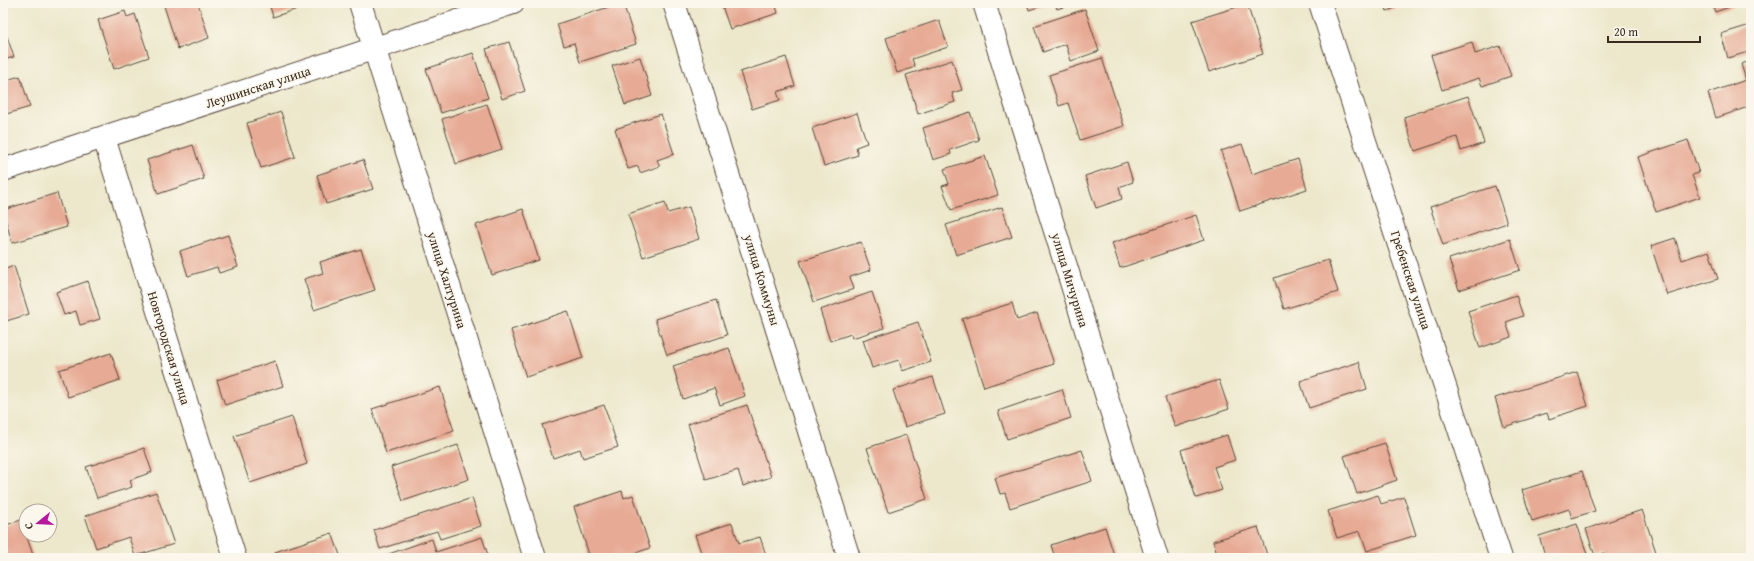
<svg xmlns="http://www.w3.org/2000/svg" width="1754" height="561" font-family="'Gentium Book Plus',serif">
	<style>
		.building { fill: #e7ab95 }
		.lines { fill: none; stroke-linecap: round; stroke-linejoin: round }
		.minor-casing { stroke: #564638; stroke-width: 24 }
		.minor { stroke: #fff; stroke-width: 22 }
		.labels { text-anchor: middle; dominant-baseline: central; stroke-width: 3.5; stroke-linejoin: round; paint-order: stroke }
		.street-label { font-size: 13px; fill: #3b2a1e; stroke: #fbf7ec }
	</style>
	<rect width="100%" height="100%" fill="#fbf7ec"/>
	<filter id="ink" filterUnits="userSpaceOnUse"><feTurbulence type="fractalNoise" baseFrequency=".025" numOctaves="2"/><feDisplacementMap in="SourceGraphic" scale="8" xChannelSelector="R" yChannelSelector="G"/><feConvolveMatrix kernelMatrix="1 2 1 2 8 2 1 2 1" color-interpolation-filters="sRGB"/></filter>
	<filter id="wash" filterUnits="userSpaceOnUse"><feTurbulence type="fractalNoise" baseFrequency=".012" numOctaves="4" result="noise"/><feDisplacementMap in="SourceGraphic" scale="16" xChannelSelector="R" yChannelSelector="G"/><feGaussianBlur stdDeviation="0.9" result="paint"/><feColorMatrix in="noise" values="0 0 0 0 0 0 0 0 0 0 0 0 0 0 0 0 0 1.4 0 .05"/><feComposite in="paint" operator="in"/></filter>
	<g filter="url(#wash)">
		<rect width="100%" height="100%" fill="#ede8cc"/>
		<g id="blocks">
			<!-- building -->
			<g class="building">
				<path d="M163,3H198L209,38L178,49Z"/>
				<path d="M269,3H312L313,4L273,17Z"/>
				<path d="M621,3H623L636,44L580,62L574,43L564,46L557,24Z"/>
				<path d="M721,3H775L778,13L730,29Z"/>
				<path d="M1027,3H1051L1029,10Z"/>
				<path d="M1055,3H1075L1057,9Z"/>
				<path d="M1384,3H1409L1387,11Z"/>
				<path d="M1712,3H1741L1715,12Z"/>
				<path d="M1247,4L1263,54L1209,72L1192,21Z"/>
				<path d="M1085,9L1099,51L1071,61L1066,44L1043,52L1034,26Z"/>
				<path d="M125,11L127,17L135,14L149,57L114,69L98,20Z"/>
				<path d="M1751,12V51L1728,58L1721,34L1750,25L1746,13Z"/>
				<path d="M939,20L948,47L912,59L915,67L897,73L886,38Z"/>
				<path d="M3,25L14,57L3,60Z"/>
				<path d="M509,42L525,91L502,99L486,49Z"/>
				<path d="M1472,42L1475,54L1500,46L1511,76L1482,86L1479,78L1442,90L1431,55Z"/>
				<path d="M473,53L488,98L441,113L426,69Z"/>
				<path d="M640,57L652,96L625,105L612,66Z"/>
				<path d="M786,57L795,86L777,92L780,100L752,109L740,72Z"/>
				<path d="M1102,58L1124,126L1080,140L1068,103L1059,106L1049,75Z"/>
				<path d="M952,60L962,90L952,93L955,102L918,114L906,75Z"/>
				<path d="M1751,61V106L1716,118L1708,93L1746,80L1741,64Z"/>
				<path d="M20,76L30,107L3,115V81Z"/>
				<path d="M1468,96L1484,143L1461,151L1457,137L1415,151L1404,117Z"/>
				<path d="M487,104L502,149L456,164L442,119Z"/>
				<path d="M281,112L295,157L261,168L247,123Z"/>
				<path d="M970,112L979,140L950,150L951,154L933,160L923,128Z"/>
				<path d="M857,113L867,143L856,147L858,155L824,166L812,128Z"/>
				<path d="M661,114L674,154L657,160L660,166L640,173L638,166L628,169L615,129Z"/>
				<path d="M1688,140L1699,173L1692,175L1700,197L1656,212L1638,157Z"/>
				<path d="M1242,144L1252,174L1298,159L1307,189L1240,211L1221,151Z"/>
				<path d="M193,145L204,179L158,194L147,160Z"/>
				<path d="M985,156L998,195L951,210L942,186L949,184L944,169Z"/>
				<path d="M363,160L373,189L326,204L317,175Z"/>
				<path d="M1127,162L1133,182L1119,187L1122,199L1096,208L1085,176Z"/>
				<path d="M1495,186L1507,223L1443,245L1430,207Z"/>
				<path d="M57,193L67,227L12,243L3,210Z"/>
				<path d="M665,202L668,213L689,207L699,239L643,257L628,214Z"/>
				<path d="M1002,207L1012,237L956,255L946,225Z"/>
				<path d="M523,209L539,260L492,275L476,225Z"/>
				<path d="M1196,215L1204,240L1120,268L1112,243Z"/>
				<path d="M228,235L238,267L219,273L217,267L188,276L180,251Z"/>
				<path d="M1675,238L1682,260L1709,251L1718,279L1667,295L1651,246Z"/>
				<path d="M1510,239L1520,270L1459,290L1449,259Z"/>
				<path d="M861,242L871,270L850,277L854,289L814,302L800,261Z"/>
				<path d="M361,249L375,290L314,310L304,279L323,273L320,262Z"/>
				<path d="M1328,260L1338,292L1284,309L1274,278Z"/>
				<path d="M14,266L29,314L3,322V270Z"/>
				<path d="M88,281L100,319L80,325L76,311L64,315L56,292Z"/>
				<path d="M872,292L884,328L852,338L851,334L830,341L820,310Z"/>
				<path d="M1516,295L1523,316L1506,322L1511,337L1480,348L1468,311Z"/>
				<path d="M716,300L727,335L667,355L655,319Z"/>
				<path d="M1012,303L1017,320L1037,313L1054,364L984,387L962,319Z"/>
				<path d="M568,311L583,358L526,377L511,330Z"/>
				<path d="M918,322L931,362L902,371L899,360L872,368L863,340Z"/>
				<path d="M729,348L745,396L720,405L714,388L683,399L673,366Z"/>
				<path d="M111,353L120,380L68,397L59,370Z"/>
				<path d="M275,361L283,386L225,405L217,380Z"/>
				<path d="M1359,362L1367,389L1309,408L1300,381Z"/>
				<path d="M1577,372L1588,406L1549,419L1547,413L1504,427L1495,398Z"/>
				<path d="M933,377L945,414L905,427L893,390Z"/>
				<path d="M1219,380L1229,409L1175,427L1165,397Z"/>
				<path d="M440,387L454,431L386,453L372,409Z"/>
				<path d="M1062,389L1071,418L1007,439L998,411Z"/>
				<path d="M604,405L618,447L583,458L580,449L553,458L542,425Z"/>
				<path d="M747,405L771,477L743,486L738,470L706,480L688,424Z"/>
				<path d="M292,417L307,464L250,483L234,436Z"/>
				<path d="M906,435L927,499L888,512L867,448Z"/>
				<path d="M1227,435L1235,460L1214,467L1222,490L1196,498L1181,450Z"/>
				<path d="M1385,443L1397,480L1357,494L1344,456Z"/>
				<path d="M458,445L469,479L403,501L391,467Z"/>
				<path d="M144,448L152,472L130,480L132,487L97,498L86,467Z"/>
				<path d="M1082,450L1092,481L1010,508L1005,493L1000,494L995,478Z"/>
				<path d="M1582,471L1595,511L1572,518L1569,509L1532,521L1522,490Z"/>
				<path d="M622,491L624,498L633,495L650,548L621,558H590L574,507Z"/>
				<path d="M156,492L174,544L135,556L129,537L96,548L85,516Z"/>
				<path d="M1378,495L1381,504L1404,497L1416,535L1367,551L1360,531L1337,538L1328,511Z"/>
				<path d="M472,498L481,526L440,539L437,531L380,549L374,530Z"/>
				<path d="M1642,510L1658,558H1605L1604,553L1595,556L1586,529Z"/>
				<path d="M21,520L34,558H3V526Z"/>
				<path d="M732,523L739,543L760,537L767,558H703L695,535Z"/>
				<path d="M1577,524L1587,554L1576,558H1546L1539,536Z"/>
				<path d="M1105,527L1115,558H1055L1051,545Z"/>
				<path d="M1258,527L1268,558H1218L1213,541Z"/>
				<path d="M332,533L341,558H277L275,552Z"/>
				<path d="M482,537L489,558H380V557L432,539L436,552Z"/>
				<path d="M931,555L932,558H922Z"/>
			</g>
		</g>
	</g>
	<g filter="url(#ink)">
		<use href="#blocks" fill-opacity="0" stroke="#564638" stroke-width="1"/>
		<g class="lines">
			<defs>
				<g id="minor">
					<path d="M360,3L535,558"/>
					<path d="M674,3L849,558"/>
					<path d="M984,3L1157,558"/>
					<path d="M1320,3L1501,558"/>
					<path d="M104,138L235,558"/>
					<path d="M3,170L513,3"/>
				</g>
			</defs>
			<!-- minor casing -->
			<use href="#minor" class="minor-casing"/>
			<!-- minor -->
			<use href="#minor" class="minor"/>
		</g>
	</g>
	<g class="labels">
		<!-- street labels -->
		<g class="street-label">
			<text transform="translate(258 87) rotate(-18)">Леушинская улица</text>
			<text transform="translate(447 280) rotate(72)">улица Халтурина</text>
			<text transform="translate(762 280) rotate(73)">улица Коммуны</text>
			<text transform="translate(1070 280) rotate(73)">улица Мичурина</text>
			<text transform="translate(1411 280) rotate(72)">Гребенская улица</text>
			<text transform="translate(169 348) rotate(73)">Новгородская улица</text>
		</g>
	</g>
	<!-- margin -->
	<rect width="1754" height="561" fill="none" stroke="#fbf7ec" stroke-width="16"/>
	<!-- north arrow -->
	<g transform="translate(38 523) rotate(252)"><circle r="19" fill="#fbf7ec" stroke="#aea59a"/>
	<path d="M0-3L7 15L0 10L-7 15Z" fill="#b5179e"/>
	<text y="-6" font-size="11" font-weight="bold" text-anchor="middle" fill="#3b2a1e">С</text>
	</g>
	<!-- scale -->
	<path d="M1608 36v6h92v-6" fill="none" stroke="#3b2a1e" stroke-width="2"/>
	<text x="1614" y="36" font-size="12" fill="#3b2a1e" stroke="#fbf7ec" stroke-width="3" paint-order="stroke">20 m</text>
</svg>
